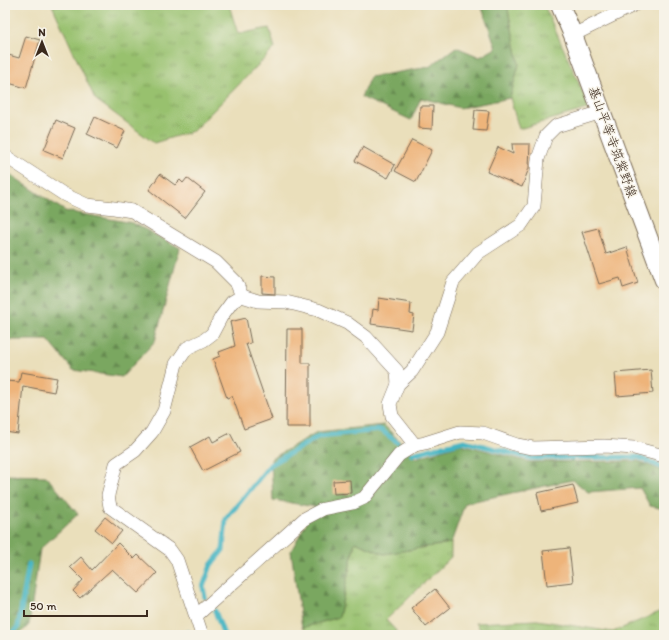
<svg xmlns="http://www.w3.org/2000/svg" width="669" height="640" font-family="Itim,'Klee One',sans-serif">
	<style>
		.grass { fill: url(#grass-tufts); stroke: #6a7646 }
		.forest { fill: url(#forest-firs); stroke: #5a6840 }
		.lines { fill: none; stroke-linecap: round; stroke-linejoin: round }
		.stream { stroke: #47b5c3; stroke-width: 5 }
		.building { fill: #eeb47a }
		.street-casing { stroke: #786955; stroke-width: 14 }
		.secondary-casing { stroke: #786955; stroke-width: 20 }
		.street { stroke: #fff; stroke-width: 13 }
		.secondary { stroke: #fff; stroke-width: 18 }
		.labels { text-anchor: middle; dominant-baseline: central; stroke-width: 3; stroke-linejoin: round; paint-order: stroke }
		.street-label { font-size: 13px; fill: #3b2a1e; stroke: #f7f3e8 }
	</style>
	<defs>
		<pattern id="grass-tufts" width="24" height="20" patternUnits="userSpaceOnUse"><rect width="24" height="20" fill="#98c16e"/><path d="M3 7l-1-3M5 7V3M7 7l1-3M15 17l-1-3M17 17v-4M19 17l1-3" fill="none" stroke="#7d9d5a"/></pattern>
		<pattern id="forest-firs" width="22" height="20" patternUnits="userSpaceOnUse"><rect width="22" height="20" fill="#7aa761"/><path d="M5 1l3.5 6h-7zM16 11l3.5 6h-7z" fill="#65884f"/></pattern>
	</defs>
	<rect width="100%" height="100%" fill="#f7f3e8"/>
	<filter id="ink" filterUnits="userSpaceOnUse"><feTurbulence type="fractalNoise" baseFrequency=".025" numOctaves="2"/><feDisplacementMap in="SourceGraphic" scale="8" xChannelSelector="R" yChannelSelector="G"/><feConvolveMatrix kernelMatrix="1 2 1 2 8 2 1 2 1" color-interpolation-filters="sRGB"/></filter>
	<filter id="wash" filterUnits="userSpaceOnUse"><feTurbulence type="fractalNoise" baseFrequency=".012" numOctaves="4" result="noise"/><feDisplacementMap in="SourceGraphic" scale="16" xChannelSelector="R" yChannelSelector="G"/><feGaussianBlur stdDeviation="0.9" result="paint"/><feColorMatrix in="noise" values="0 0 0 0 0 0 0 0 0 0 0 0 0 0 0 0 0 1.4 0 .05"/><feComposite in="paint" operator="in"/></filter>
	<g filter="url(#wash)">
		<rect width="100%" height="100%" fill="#eadfbb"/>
		<!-- grass -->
		<g class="grass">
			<path d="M52,5H229L238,34L269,28L275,48L193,131L154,143L95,99Z"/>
			<path d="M507,5H544L590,108L519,129L510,98L519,64Z"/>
			<path d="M355,542L384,554L451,543V557L386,620L400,635H310L302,628L339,617Z"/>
			<path d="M664,610V635H484L476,623L537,620L613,632Z"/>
		</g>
		<!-- forest -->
		<g class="forest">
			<path d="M481,5H507L519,64L510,98L460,108L421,98L411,120L361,97L370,77L429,67L456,47L480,57L496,48Z"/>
			<path d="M5,171L65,211L133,223L180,248L155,341L122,377L73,370L48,340H5Z"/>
			<path d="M384,425L416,458L461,444L530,462L638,461L664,471V509L650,506L640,488L588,492L573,480L465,503L451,543L384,554L355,542L339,617L302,628L291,551L315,507L273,500L271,459L317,432Z"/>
			<path d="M5,475L46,476L78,514L40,549L29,625L19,635H5Z"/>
		</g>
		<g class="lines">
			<!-- stream -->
			<g class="stream">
				<path d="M412,454L464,441L530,458L638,457L664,468"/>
				<path d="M205,597L203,587L211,565L223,550L226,519L270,465L319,436L381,430L397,442"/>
				<path d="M215,611L224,635"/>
				<path d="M11,635L18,627L29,564"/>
				<path d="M180,635L188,632"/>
			</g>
		</g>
		<g id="blocks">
			<!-- building -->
			<g class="building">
				<path d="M26,36L40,40L26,88L5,82V54L19,58Z"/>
				<path d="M420,106H433L432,129L419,128Z"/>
				<path d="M475,110L489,111L486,131L473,130Z"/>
				<path d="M95,117L125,131L117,148L87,134Z"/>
				<path d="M56,120L75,128L63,158L44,150Z"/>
				<path d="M412,140L432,150L416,182L395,171Z"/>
				<path d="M512,144H530L529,168L522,187L487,172L498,147L513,154Z"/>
				<path d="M363,147L395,165L388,178L355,161Z"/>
				<path d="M160,174L175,185L180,180L183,183L187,178L205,192L185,218L149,190Z"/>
				<path d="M598,228L606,254L627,247L638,283L623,288L620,278L599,284L582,232Z"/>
				<path d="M262,276L275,277V294L262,293Z"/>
				<path d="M379,298L411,303L410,314L414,315L412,330L371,324L373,309L378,310Z"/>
				<path d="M246,318L251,343L246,344L272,419L244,429L232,396L227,398L213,359L220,356L219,352L235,346L230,322Z"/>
				<path d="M287,329H302V363H310V427H286Z"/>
				<path d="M651,370L653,393L617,396L615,373Z"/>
				<path d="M21,372L57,378L54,392L23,386L18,434L5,432V381L19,382Z"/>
				<path d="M230,433L240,452L203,471L190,447L210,436L213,442Z"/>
				<path d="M350,480L351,493L334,494L333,481Z"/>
				<path d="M573,485L578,503L541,511L537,493Z"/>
				<path d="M105,517L122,531L112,543L95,529Z"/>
				<path d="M118,543L134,559L138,555L157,573L138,593L112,569L80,598L73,591L83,580L70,567L81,557L92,570Z"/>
				<path d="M569,548L573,582L547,585L543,551Z"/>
				<path d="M435,589L450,608L426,627L411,608Z"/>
			</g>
		</g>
	</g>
	<g filter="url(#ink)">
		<use href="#blocks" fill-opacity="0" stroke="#786955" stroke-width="1"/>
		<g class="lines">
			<defs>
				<g id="street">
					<path d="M573,35L634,5"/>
					<path d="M602,112L556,126L546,136L538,159L534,206L521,225L478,253L453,282L437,332L412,371L398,384L390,404L392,416L415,445L425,443L460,432L483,433L517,445L533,448L604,446L634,448L664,456"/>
					<path d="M5,156L65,195L87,205L114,208L132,211L216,262L236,282L242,296L258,301L286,302L318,310L347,323L366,337L397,371L398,384"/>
					<path d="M196,616L304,519L323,509L353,503L364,498L399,455L415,445"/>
					<path d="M202,635L177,560L170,550L110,507L108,495L116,464L135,451L152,432L164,411L176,364L187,348L204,340L212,334L221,317L232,302L242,296"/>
				</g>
				<path id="secondary" d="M560,5L573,35L664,280"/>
			</defs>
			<!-- street casing -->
			<use href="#street" class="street-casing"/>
			<!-- secondary casing -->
			<use href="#secondary" class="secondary-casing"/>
			<!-- street -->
			<use href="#street" class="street"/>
			<!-- secondary -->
			<use href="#secondary" class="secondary"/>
		</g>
	</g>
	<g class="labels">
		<!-- street labels -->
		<g class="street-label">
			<text transform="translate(613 142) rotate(70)">基山平等寺筑紫野線</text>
		</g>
	</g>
	<!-- margin -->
	<rect width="669" height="640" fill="none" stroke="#f7f3e8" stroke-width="20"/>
	<!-- north arrow -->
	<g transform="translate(42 42)" stroke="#f7f3e8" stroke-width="3" paint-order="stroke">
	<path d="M0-3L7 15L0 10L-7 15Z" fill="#3b2a1e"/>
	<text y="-6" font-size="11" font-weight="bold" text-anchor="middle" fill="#3b2a1e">N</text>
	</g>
	<!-- scale -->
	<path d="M24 610v6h123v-6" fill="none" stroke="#3b2a1e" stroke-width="2"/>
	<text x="30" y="610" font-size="12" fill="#3b2a1e" stroke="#f7f3e8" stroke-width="3" paint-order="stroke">50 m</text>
</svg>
